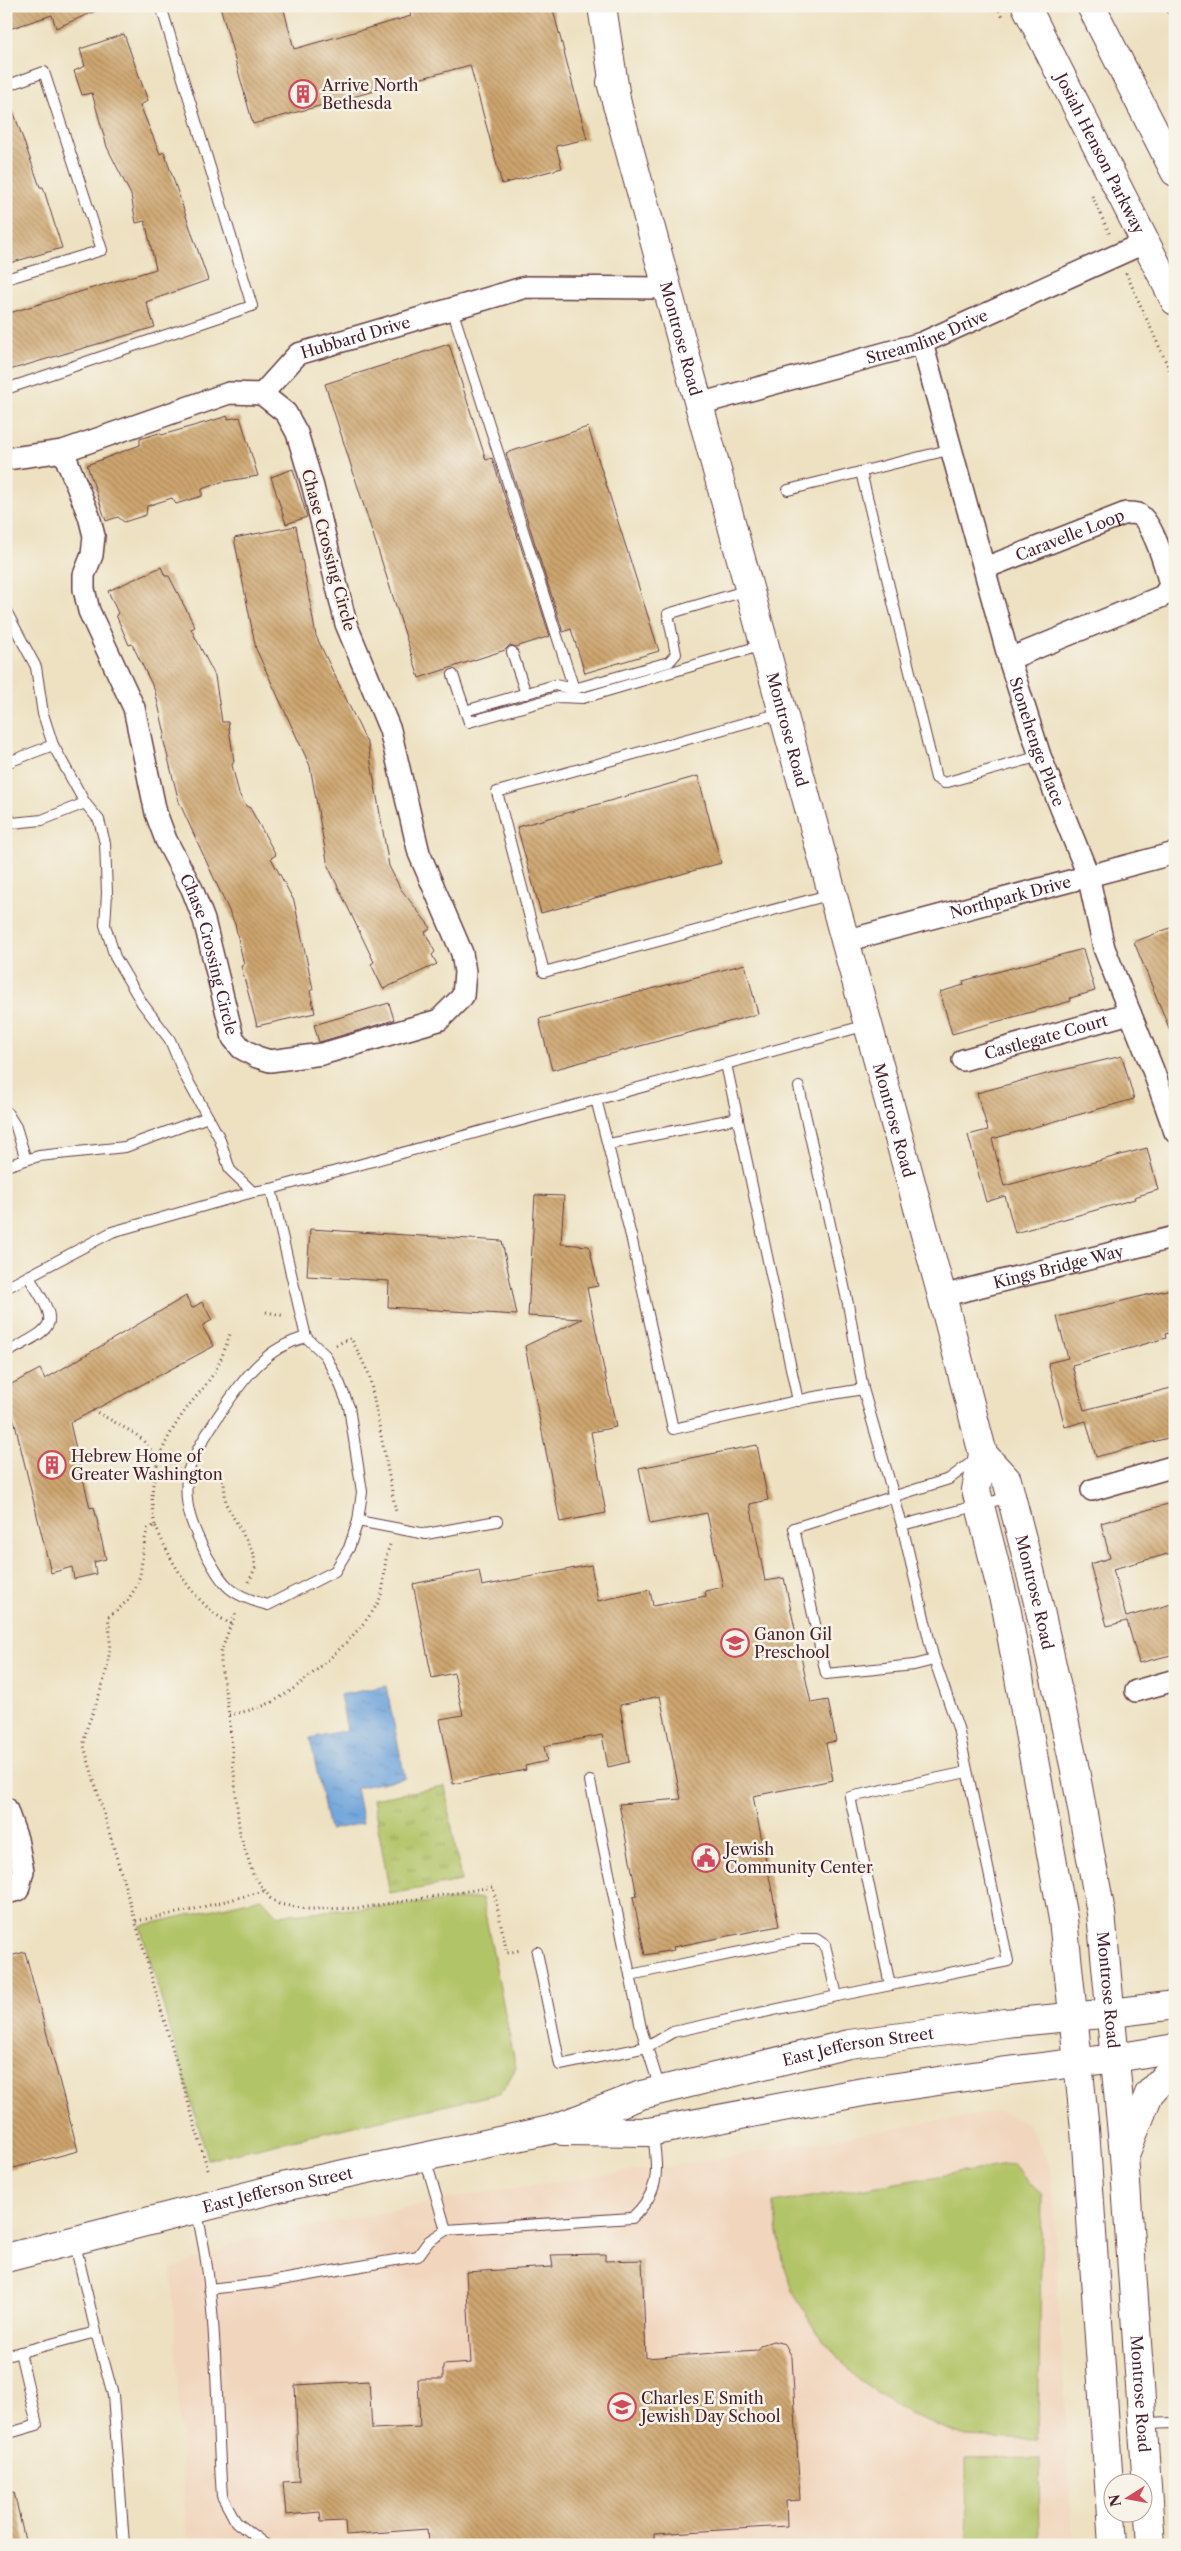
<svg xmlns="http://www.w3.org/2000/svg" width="1181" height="2551" font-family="'Libre Caslon Text',serif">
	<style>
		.built { fill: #f1d5bd }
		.grass { fill: url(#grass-tufts); stroke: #7e7249 }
		.pitch { fill: #b2c467; stroke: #7e7249 }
		.water { fill: url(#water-ripples); stroke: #5c6284 }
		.building { fill: url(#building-back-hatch) }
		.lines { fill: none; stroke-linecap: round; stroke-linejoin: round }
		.lane-casing { stroke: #623c42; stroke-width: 12 }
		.street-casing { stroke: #623c42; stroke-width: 24 }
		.secondary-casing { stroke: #623c42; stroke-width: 30 }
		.primary-casing { stroke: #623c42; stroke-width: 30 }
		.path { stroke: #623c42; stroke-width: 3; stroke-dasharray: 1 4; stroke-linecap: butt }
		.lane { stroke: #fff; stroke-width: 10 }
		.street { stroke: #fff; stroke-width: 21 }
		.secondary { stroke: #fff; stroke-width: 28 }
		.primary { stroke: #fff; stroke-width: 28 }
		.labels { text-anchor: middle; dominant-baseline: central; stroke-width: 5; stroke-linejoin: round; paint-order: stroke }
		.poi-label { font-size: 16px; fill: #4a1f2b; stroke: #f7f3e8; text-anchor: start }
		.street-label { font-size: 16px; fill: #4a1f2b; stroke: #f7f3e8 }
	</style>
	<defs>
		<pattern id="grass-tufts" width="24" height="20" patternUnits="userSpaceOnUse" patternTransform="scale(1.25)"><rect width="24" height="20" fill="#b2c467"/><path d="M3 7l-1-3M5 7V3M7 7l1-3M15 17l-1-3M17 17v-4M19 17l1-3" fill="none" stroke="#939f55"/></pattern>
		<pattern id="water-ripples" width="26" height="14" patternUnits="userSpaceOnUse" patternTransform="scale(1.25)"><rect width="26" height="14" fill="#6fa4dc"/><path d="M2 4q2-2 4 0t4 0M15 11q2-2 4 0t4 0" fill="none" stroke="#5d85b3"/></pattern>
		<pattern id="building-back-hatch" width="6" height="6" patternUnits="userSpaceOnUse" patternTransform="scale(1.25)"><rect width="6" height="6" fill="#cda56e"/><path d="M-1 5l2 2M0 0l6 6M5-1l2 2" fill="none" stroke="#a8865b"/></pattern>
	</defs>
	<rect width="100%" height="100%" fill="#f7f3e8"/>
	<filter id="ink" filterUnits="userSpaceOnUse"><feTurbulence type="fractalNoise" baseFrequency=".02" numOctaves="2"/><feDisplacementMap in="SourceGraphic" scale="10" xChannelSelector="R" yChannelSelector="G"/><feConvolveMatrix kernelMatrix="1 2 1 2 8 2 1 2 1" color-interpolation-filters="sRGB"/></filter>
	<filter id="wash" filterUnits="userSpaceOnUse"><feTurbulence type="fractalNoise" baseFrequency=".0096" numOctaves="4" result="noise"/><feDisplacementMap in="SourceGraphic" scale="20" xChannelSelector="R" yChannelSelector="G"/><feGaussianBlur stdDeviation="1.12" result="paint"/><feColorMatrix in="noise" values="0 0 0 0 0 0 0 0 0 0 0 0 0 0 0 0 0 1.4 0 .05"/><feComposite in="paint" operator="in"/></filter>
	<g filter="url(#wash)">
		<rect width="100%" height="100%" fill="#ede1c1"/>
		<!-- built -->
		<path class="built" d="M997,2111L1027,2123L1051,2167L1073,2545H187L171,2269L246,2240L474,2194L710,2160Z"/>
		<!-- grass -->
		<path class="grass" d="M445,1786L461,1881L390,1894L373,1799Z"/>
		<!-- pitch -->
		<g class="pitch">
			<path d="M262,1898L277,1915L482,1898L516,2068L501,2093L208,2159L140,1926Z"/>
			<path d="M1013,2164L1042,2196L1038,2439L965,2436L912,2416L858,2379L823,2341L792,2291L784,2267L773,2203Z"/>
			<path d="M1039,2458L1040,2545H967L966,2459Z"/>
		</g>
		<!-- water -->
		<path class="water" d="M386,1686L405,1778L356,1788L363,1823L329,1830L310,1738L347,1730L340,1695Z"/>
		<g id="blocks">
			<!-- building -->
			<g class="building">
				<path d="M6,6H107L56,28L52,15L6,30Z"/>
				<path d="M220,6H283L294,49L411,16L408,6H552L587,139L556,146L562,168L502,184L470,65L253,124Z"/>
				<path d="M124,34L148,101L140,105L160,154L164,152L208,280L146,302L155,327L6,371V314L156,269L145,221L136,223L131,195L107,147L92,93L82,95L74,71L85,66L80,49Z"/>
				<path d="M6,99H9L40,187H43L62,248L6,264Z"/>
				<path d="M449,344L486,460L492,458L550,636L516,647L510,645L505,650L419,678L325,384Z"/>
				<path d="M228,416V419L240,417L258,476L221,482L202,489V496L176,504L172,498L147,506L146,515L124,522L118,517L106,521L87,465L140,445V439L159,433L162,435Z"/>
				<path d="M588,427L659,651L585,673L571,629L563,632L506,453Z"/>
				<path d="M293,469L307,517L286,524L271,477Z"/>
				<path d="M296,526L316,636L368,745L389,866L400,888L431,928L425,932L435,952L432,955L437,964L383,989L371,964L374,962L328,866L310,766L256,649L234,538Z"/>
				<path d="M161,567L165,576H169L195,627L191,629L215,676L222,722H228L234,761L232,765L239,794L246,806L250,808L276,855L271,858L294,901L313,989L310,991L315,1013L257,1026L241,966L244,965L235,924L179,802L163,738L165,734L155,691L132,644L129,645L116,615L118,613L108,591Z"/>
				<path d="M698,776L721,863L541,913L517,827Z"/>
				<path d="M1175,926V1040H1174L1134,942Z"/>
				<path d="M1083,949L1095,991L1070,998L1071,1001L952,1034L940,992L964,985L963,981Z"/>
				<path d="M745,964L758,1014L552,1070L539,1019Z"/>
				<path d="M389,1003L394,1020L319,1042L314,1025Z"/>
				<path d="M1122,1056L1134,1099L992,1139L1004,1186L1147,1148L1158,1190L1134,1197L1135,1199L1015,1233L1005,1196L986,1202L968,1135L988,1130L977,1093L1050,1073Z"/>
				<path d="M535,1195L564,1196L561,1244L589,1246L598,1286L587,1288L616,1427L591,1432L606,1513L560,1522L525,1346L582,1319L528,1316Z"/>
				<path d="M310,1229L502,1241L517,1315L388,1307L389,1281L307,1276Z"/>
				<path d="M1175,1288V1332L1165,1334L1166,1338L1072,1365L1084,1410L1175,1387V1433L1168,1435V1438L1096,1457L1086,1421L1065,1427L1048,1363L1068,1358L1057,1317Z"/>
				<path d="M186,1296L192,1308L202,1302L212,1320L202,1326L214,1346L70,1423L90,1508L94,1507L106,1559L94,1562L96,1574L74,1579L72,1567L51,1573L6,1387L40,1369L45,1379Z"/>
				<path d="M757,1445L768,1500L750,1504L765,1581L784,1578L811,1703L828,1700L836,1741L826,1743L833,1780L753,1796L779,1926L673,1947L674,1950L645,1955L633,1897L637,1896L619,1804L681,1799L660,1696L620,1705L629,1762L608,1767L602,1735L544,1746L547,1761L525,1766L526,1770L453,1784L440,1719L463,1715L454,1673L432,1678L413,1584L479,1570L482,1586L591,1565L598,1601L650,1590L653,1606L706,1596L705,1591L723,1587L707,1513L650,1524L639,1468Z"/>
				<path d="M1175,1502V1552L1113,1569L1126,1617L1175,1603V1654L1139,1663L1127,1621L1107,1626L1090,1564L1110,1558L1101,1523Z"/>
				<path d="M25,1952L78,2151L6,2170V1957Z"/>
				<path d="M605,2254V2261L642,2260L646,2358L757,2350L761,2345L773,2341L785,2344L792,2357L800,2500L786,2501L787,2526L654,2534V2545H428L427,2529L346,2535L345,2521L321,2522L320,2512L286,2515L283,2482L299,2481L295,2385L369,2381L372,2429L420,2427L418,2379H443V2365L471,2363L466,2272L553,2267L551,2255Z"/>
				<path d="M14,2492L26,2545H6V2493Z"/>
			</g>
		</g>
	</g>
	<g filter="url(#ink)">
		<use href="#blocks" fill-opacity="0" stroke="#623c42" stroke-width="1"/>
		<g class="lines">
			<defs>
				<g id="lane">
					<path d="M1171,6L1175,15"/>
					<path d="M6,86L44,72L102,250L6,279"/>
					<path d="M452,309L574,689L669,662L676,654L668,614L748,590"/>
					<path d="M6,389L252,306L161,6"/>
					<path d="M861,472L936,778L944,783L1040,756"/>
					<path d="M788,490L952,449"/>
					<path d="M6,611L36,667L43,714L53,745L85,803L99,820L105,843L107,893L105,925L115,957L142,1003L170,1040L184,1074L219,1137L230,1170L253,1192L271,1189"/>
					<path d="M512,652L526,694"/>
					<path d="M453,675L469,722L558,697L583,698L763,645"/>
					<path d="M465,711L555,685L574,689"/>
					<path d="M781,713L497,792L544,972L832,894"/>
					<path d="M6,763L53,745"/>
					<path d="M6,813L12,823L42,820L85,803"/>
					<path d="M726,1064L798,1401"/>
					<path d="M596,1099L631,1236L673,1429L809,1398L863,1389"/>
					<path d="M6,1111L16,1127L26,1160"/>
					<path d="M609,1144L738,1118"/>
					<path d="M6,1166L39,1156L125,1147L208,1117"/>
					<path d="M6,1288L112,1232L253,1192"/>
					<path d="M306,1337C288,1342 273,1350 260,1363C241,1380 189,1454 187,1478C184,1508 193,1528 206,1554C225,1588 230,1595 268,1605L335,1571L349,1548L358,1521L362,1492L349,1407L339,1382L325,1355L306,1337L271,1189L867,1025"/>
					<path d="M6,1353C57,1325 61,1327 28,1276"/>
					<path d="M358,1521L426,1534L497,1521"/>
					<path d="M902,1525L1010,1497"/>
					<path d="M934,1660L914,1665L826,1674L794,1528L949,1479L976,1459"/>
					<path d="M590,1781L641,2028L660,2089"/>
					<path d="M537,1952L560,2065L647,2047L673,2032L837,1996L1008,1961L958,1728L933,1656L902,1525L863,1389L848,1304L799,1087"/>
					<path d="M630,1975L802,1939H816L825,1945L837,1996"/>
					<path d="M890,1985L850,1797L967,1772"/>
					<path d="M425,2158L446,2230"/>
					<path d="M196,2210C219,2302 215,2401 222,2496L236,2522L266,2545"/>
					<path d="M209,2289L270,2282L418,2256L429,2241L446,2230L632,2218C662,2190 657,2171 653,2132"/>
					<path d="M96,2332L113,2395L124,2545"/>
					<path d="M6,2356L96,2332L74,2240"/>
					<path d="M1144,2424L1175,2423"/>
					<path d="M6,2434L37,2425L20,2352"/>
				</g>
				<g id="street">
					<path id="s1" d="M922,343L1009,659L1040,756L1088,875L1104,948L1153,1070L1175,1132"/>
					<path id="s2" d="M699,404L922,343L1146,242"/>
					<path id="s3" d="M63,451L89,516L94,536L92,555L84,575V589L89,611L134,708L156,813L166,840L192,889L204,920L233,1038L241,1048L257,1057L270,1061L322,1054L439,1020L463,996L465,972L462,953L419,853L390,730L346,624L313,487L297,433L286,413L262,394"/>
					<path id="s4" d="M6,459L63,451L229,393L262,394L298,354L526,287L667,288"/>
					<path id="s5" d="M985,568L1126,513C1129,513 1134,513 1138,514C1153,521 1167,571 1170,586L1163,596L1009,659"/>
					<path id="s6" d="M845,941L1175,853"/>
					<path id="s7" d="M963,1060L1130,1013"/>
					<path id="s8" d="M942,1296L1175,1237"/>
					<path d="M1092,1490L1175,1466"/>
					<path d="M1136,1691L1175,1680"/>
					<path d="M6,1808L17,1839L23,1871L18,1890L6,1893"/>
				</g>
				<g id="secondary">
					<path id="s9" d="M611,82L942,1296L983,1454L976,1490L1007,1612L1063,1919L1085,2129L1113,2545"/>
					<path id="s10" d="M983,1454L1007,1480L1039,1606L1074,1765L1101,1913L1124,2155L1151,2545"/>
					<path d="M563,2131L649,2132L863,2092L1000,2072L1116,2058L1175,2048"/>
					<path d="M1126,2152L1149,2094L1175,2065"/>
					<path id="s11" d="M6,2258L278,2188L550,2130L641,2095L849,2044L1006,2023L1112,2013L1175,2005"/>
				</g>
				<g id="primary">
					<path d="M602,6L617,105"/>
					<path id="s12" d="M1026,6L1175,301"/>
					<path d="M1091,6L1175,172"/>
				</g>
			</defs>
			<!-- lane casing -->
			<use href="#lane" class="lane-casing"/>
			<!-- street casing -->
			<use href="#street" class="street-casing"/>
			<!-- secondary casing -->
			<use href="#secondary" class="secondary-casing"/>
			<!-- primary casing -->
			<use href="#primary" class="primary-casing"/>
			<!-- path -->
			<g class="path">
				<path d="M997,6L1002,16"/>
				<path d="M1092,196L1110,235"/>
				<path d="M1126,273L1175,382"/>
				<path d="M266,1312L285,1316"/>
				<path d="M336,1345L351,1338L369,1374L396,1512"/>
				<path d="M93,1410L132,1432L142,1439L158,1459L175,1464"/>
				<path d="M206,1470L220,1476L224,1483L226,1504L254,1554L255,1568L249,1582"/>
				<path d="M155,1525C145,1479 162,1441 190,1404C198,1394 208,1383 215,1371C222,1359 226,1344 231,1332"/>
				<path d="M231,1624L237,1611"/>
				<path d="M229,1715C243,1712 257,1709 270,1703C298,1691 369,1627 380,1598C387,1580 382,1560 391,1543"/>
				<path d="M136,1921L187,1911L264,1891"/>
				<path d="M208,2170L84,1746C84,1729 93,1714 98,1698C108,1671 113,1645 108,1617C125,1606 139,1589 141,1568C143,1555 143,1542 148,1529L155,1525C171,1562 194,1605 231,1624L221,1652V1665L229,1715L238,1817L240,1834L253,1874L270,1898L279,1904L307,1909L361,1908L493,1887L507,1953L521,1950"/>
			</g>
			<!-- lane -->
			<use href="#lane" class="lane"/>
			<!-- street -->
			<use href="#street" class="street"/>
			<!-- secondary -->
			<use href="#secondary" class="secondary"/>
			<!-- primary -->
			<use href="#primary" class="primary"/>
		</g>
	</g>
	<!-- icons -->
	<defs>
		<symbol id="building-ring" viewBox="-11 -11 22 22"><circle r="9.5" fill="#f7f3e8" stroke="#d1495b" stroke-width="1.5"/><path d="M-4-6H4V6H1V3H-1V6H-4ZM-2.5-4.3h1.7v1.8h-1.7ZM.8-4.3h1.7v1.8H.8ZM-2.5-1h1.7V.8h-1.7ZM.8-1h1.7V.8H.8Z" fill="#d1495b"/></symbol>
		<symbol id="school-ring" viewBox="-11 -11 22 22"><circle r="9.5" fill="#f7f3e8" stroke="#d1495b" stroke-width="1.5"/><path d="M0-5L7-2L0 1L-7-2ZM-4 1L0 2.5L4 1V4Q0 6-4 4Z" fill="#d1495b"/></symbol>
		<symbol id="civic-ring" viewBox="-11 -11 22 22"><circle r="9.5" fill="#f7f3e8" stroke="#d1495b" stroke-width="1.5"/><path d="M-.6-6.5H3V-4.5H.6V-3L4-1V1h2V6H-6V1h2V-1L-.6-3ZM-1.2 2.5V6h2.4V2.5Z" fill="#d1495b"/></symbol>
	</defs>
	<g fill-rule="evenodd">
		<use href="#building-ring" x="287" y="78" width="32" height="32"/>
		<use href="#building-ring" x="36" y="1449" width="32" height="32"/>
		<use href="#school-ring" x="719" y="1627" width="32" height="32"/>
		<use href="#civic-ring" x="690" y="1842" width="32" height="32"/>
		<use href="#school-ring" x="606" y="2391" width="32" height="32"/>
	</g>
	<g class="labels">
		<!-- poi labels -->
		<g class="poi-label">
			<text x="322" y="85">Arrive North<tspan x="322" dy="18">Bethesda</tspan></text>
			<text x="71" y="1456">Hebrew Home of<tspan x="71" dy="18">Greater Washington</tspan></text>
			<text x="754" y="1634">Ganon Gil<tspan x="754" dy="18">Preschool</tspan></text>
			<text x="725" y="1849">Jewish<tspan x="725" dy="18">Community Center</tspan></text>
			<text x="641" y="2398">Charles E Smith<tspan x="641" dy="18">Jewish Day School</tspan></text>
		</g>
		<!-- street labels -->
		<g class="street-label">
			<text stroke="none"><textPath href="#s12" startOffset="165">Josiah Henson Parkway</textPath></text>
			<text stroke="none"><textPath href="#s2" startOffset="238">Streamline Drive</textPath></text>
			<text stroke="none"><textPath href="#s4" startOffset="380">Hubbard Drive</textPath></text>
			<text stroke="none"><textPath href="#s9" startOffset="266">Montrose Road</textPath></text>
			<text stroke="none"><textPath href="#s5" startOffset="91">Caravelle Loop</textPath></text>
			<text transform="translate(329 550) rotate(75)">Chase Crossing Circle</text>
			<text stroke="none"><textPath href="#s9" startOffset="671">Montrose Road</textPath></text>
			<text stroke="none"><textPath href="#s1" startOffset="415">Stonehenge Place</textPath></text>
			<text stroke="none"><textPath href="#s6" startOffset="171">Northpark Drive</textPath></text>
			<text stroke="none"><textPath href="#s3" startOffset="534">Chase Crossing Circle</textPath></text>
			<text stroke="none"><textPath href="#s7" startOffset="86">Castlegate Court</textPath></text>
			<text stroke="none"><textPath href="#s9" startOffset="1076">Montrose Road</textPath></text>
			<text stroke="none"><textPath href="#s8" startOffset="120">Kings Bridge Way</textPath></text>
			<text stroke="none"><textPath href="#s10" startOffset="151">Montrose Road</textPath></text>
			<text stroke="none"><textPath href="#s10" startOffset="556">Montrose Road</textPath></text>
			<text stroke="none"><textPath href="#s11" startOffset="879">East Jefferson Street</textPath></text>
			<text stroke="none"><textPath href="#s11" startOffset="280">East Jefferson Street</textPath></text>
			<text stroke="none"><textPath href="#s10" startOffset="961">Montrose Road</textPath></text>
		</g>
	</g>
	<!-- margin -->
	<rect width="1181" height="2551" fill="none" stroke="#f7f3e8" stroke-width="25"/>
	<!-- north arrow -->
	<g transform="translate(1128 2498) rotate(259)"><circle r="24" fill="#f7f3e8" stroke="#b29e9c"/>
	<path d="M0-4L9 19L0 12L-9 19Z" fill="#d1495b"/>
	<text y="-8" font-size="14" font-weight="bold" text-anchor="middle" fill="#4a1f2b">N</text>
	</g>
</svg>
